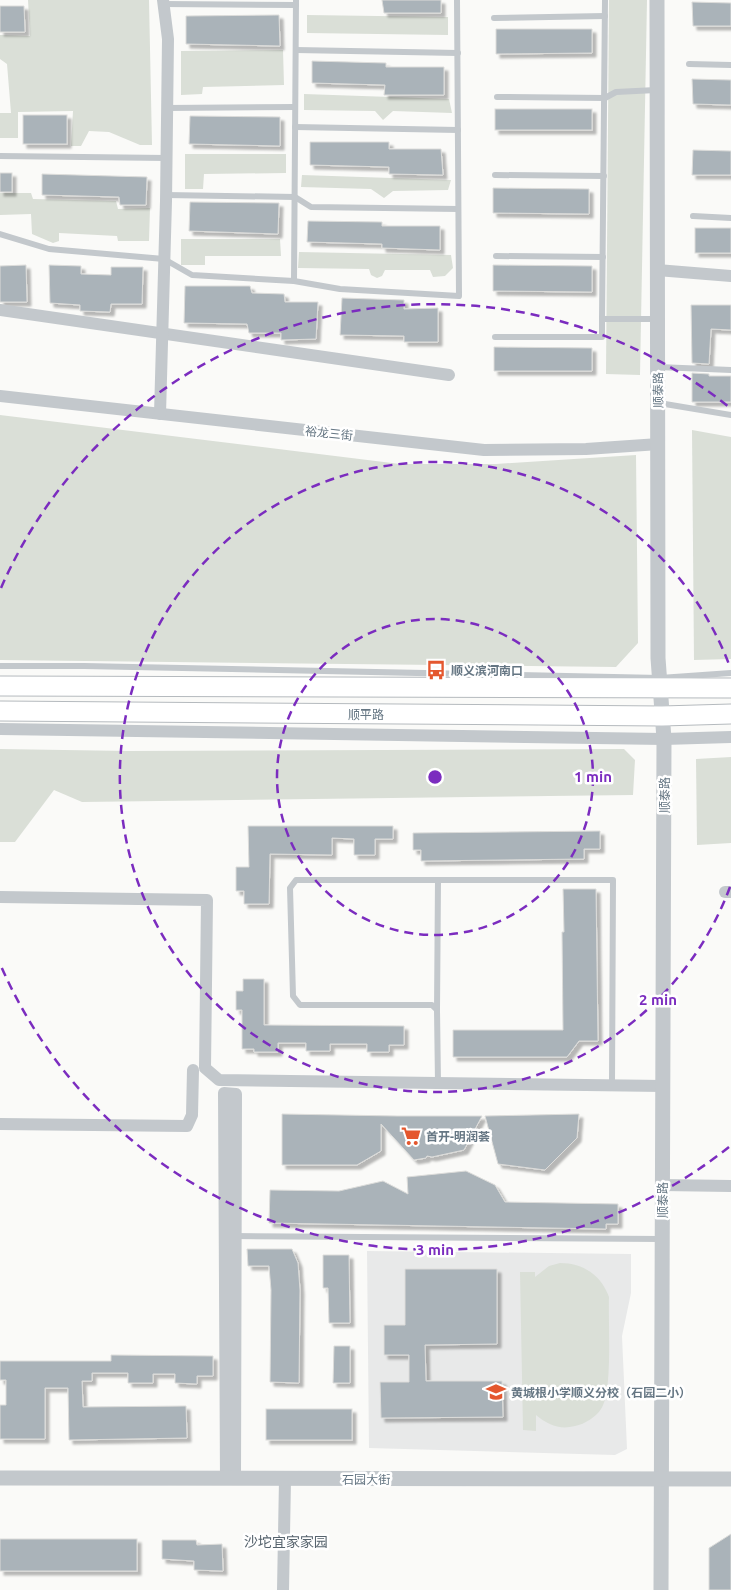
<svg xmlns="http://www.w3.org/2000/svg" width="731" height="1590" font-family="Ubuntu,'Noto Sans SC',sans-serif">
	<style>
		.built { fill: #e8e9e9 }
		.green { fill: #dadfd7 }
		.building { fill: #aab3b9; stroke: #dcdcda; filter: url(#shadow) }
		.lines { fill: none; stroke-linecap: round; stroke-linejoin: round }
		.primary-casing { stroke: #b5babe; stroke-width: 21 }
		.service { stroke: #c3c8cc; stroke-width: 6 }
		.minor { stroke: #c3c8cc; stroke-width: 12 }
		.tertiary { stroke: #c3c8cc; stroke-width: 15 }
		.primary { stroke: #fff; stroke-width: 19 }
		.ring { fill: none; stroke: #7b2cbf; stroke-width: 2.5; stroke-dasharray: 9 6 }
		.labels { text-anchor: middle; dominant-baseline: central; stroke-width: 5; stroke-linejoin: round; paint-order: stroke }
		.street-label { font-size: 12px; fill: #657683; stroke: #fff }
		.poi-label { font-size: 12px; font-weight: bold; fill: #657683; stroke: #fff; text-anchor: start }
		.neighbourhood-label { font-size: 14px; fill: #57646e; stroke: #fff }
		.centre { fill: #7b2cbf; stroke: #fff; stroke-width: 2.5 }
		.ring-label { font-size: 15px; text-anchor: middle; font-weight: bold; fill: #7b2cbf; stroke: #fff; stroke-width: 5; stroke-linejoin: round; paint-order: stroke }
	</style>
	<defs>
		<filter id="shadow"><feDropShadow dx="4" dy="4" stdDeviation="1" flood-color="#0004"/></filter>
	</defs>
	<rect width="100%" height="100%" fill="#fafaf8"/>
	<!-- built -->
	<path class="built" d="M367,1251L631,1254V1293L622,1336L627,1449L615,1455L369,1448Z"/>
	<!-- green -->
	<g class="green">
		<path d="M28,0H149L152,145H140L109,132L89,131L81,146H71L73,111L18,112V138H0V113H11L7,64L0,59V35L30,36Z"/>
		<path d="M609,0H647L640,375L606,374Z"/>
		<path d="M307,15L448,17V35L307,33Z"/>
		<path d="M283,50L284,85L203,87L202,94L181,95V51Z"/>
		<path d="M304,94L449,99L452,113L393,111L383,120L375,111L304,110Z"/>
		<path d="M185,154H286V173L204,174L203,189H185Z"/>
		<path d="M302,175L451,180L448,190L393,191L384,198L371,189L301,187Z"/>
		<path d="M0,193H31L33,199L116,201L118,209L150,208L149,241H118L117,236L59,233V241L53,243L32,234L31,214L0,215Z"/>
		<path d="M181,239H280L281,256H205V265H181Z"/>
		<path d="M299,252L451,255L453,268L445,276L433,277L430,270H385L382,276L377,278L371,275L369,269L298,268Z"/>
		<path d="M0,415L400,464H496L636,455L638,643L616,667L0,660Z"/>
		<path d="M692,430L731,437V659L694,660Z"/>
		<path d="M0,749L128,751L624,749L635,760L633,795L82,802L54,790L15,842H0Z"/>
		<path d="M731,757V843L697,845L696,759Z"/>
		<path d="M560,1263C583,1263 601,1275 609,1297C608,1321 613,1393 601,1409C596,1417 585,1424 575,1426C560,1430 548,1425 536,1415V1431L523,1430L520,1272H535V1277L549,1266Z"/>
	</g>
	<!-- building -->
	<g class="building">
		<path d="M382,0H441V13H384Z"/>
		<path d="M692,2L731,3V26H693Z"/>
		<path d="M0,6H24L25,32H0Z"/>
		<path d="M279,15L280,46L186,44V16Z"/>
		<path d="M496,29H592V53L496,54Z"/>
		<path d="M312,61L386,63V67H444V95H384L385,85L312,83Z"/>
		<path d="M692,79L731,80V105L693,104Z"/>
		<rect x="495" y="109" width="97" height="21"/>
		<rect x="23" y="115" width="44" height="29"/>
		<path d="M190,116L280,117V146L189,144Z"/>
		<path d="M310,142H389V149H441L443,175L389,174V167L310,165Z"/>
		<path d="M693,150L731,151V175H692Z"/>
		<rect x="0" y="173" width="12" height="19"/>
		<path d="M42,174L147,177L146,205H120L119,197L42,195Z"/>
		<path d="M493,188L589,189V214L493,213Z"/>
		<path d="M190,202L279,203L278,234L189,231Z"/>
		<path d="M308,221L382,222V226H440V250L382,248V244L307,242Z"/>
		<rect x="695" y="228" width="36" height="25"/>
		<path d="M26,265L27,302H0V266Z"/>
		<path d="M49,265L81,266V274L111,275V267H143L142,304H111L110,312L80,311V305L50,303Z"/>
		<path d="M493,265L592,266V292L493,291Z"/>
		<path d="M185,286H250L252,293L284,294L285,302H318L316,339L281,340V333H249L247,324L184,323Z"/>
		<path d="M342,298L404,300V309L438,308V342H404V336L340,335Z"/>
		<path d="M691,305H731V330L711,329L709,364L692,363Z"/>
		<path d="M494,347L592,348V371H494Z"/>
		<path d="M692,373L709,374V376H731V402H692Z"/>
		<path d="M248,826H393V839H375V855H354V839L332,838V855L270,854L269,904H244V891H236V867H249Z"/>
		<path d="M600,831V849H584V859L421,861V850H413V833Z"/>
		<path d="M563,889H596L598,1041H579L567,1057H453V1030H563L562,932H564Z"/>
		<path d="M243,979H264V1025L404,1026V1045H389V1052H367V1044H330V1051H306V1043H278V1052H254V1049H242V1010H236V991H243Z"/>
		<path d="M282,1114L397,1116H482L464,1150L432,1157L427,1156L426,1158L414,1160L381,1124V1151L357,1165H282Z"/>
		<path d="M579,1114L577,1138L545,1170L498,1164L485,1116Z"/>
		<path d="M466,1171L495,1185L505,1202L618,1204V1224H606V1229L269,1223L270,1190L339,1191L383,1181L408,1194L407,1177Z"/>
		<path d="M247,1249H292L298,1263L300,1290L299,1383L270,1382L271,1290L269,1266H248Z"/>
		<path d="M323,1255H349L350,1323H329L328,1288H323Z"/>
		<path d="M405,1269H497V1344L425,1345L426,1381H502L503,1417L381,1418L380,1382H409V1355H384V1325H405Z"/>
		<path d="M334,1346H350V1383H333Z"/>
		<path d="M111,1355L213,1356V1376H197V1384L175,1383V1374H153V1383H128V1373H92V1381H82L83,1407L186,1406L187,1438L69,1440L68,1388H45V1439H0V1405H6V1380H0V1361H111Z"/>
		<rect x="266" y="1409" width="86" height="31"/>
		<path d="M731,1534V1590H709V1548Z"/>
		<rect x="0" y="1539" width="137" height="32"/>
		<path d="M162,1540H196L197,1545L222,1544L223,1571L194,1570V1561L162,1559Z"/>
	</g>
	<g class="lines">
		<defs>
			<g id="primary">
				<path d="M0,686L731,688"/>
				<path d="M0,711L662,716L731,714"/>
			</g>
		</defs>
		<!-- primary casing -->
		<use href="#primary" class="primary-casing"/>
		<!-- service -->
		<g class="service">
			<path d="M605,0L602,319H657"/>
			<path d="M164,4L296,5"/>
			<path d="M494,18L605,16"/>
			<path d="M296,50L458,53"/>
			<path d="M689,64L731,65"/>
			<path d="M497,97L605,98L616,92L656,90"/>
			<path d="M167,108L295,107"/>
			<path d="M295,127L458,130"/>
			<path d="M0,156L166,158"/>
			<path d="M495,175L604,176"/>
			<path d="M166,195L295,197L311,207L458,209"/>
			<path d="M693,216L731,218"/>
			<path d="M0,234L49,249L164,259L192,275L294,281L296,0"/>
			<path d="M496,256L603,257"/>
			<path d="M294,281L340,289L459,296L457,0"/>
			<path d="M495,337H602V319"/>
			<path d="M658,367L731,370"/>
			<path d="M659,403L731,415"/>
			<path d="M0,666H84L660,678L731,673"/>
			<path d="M438,880H613L612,1085"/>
			<path d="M437,1010L438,880H296L290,888L293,996L300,1005H432L437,1010L438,1083"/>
			<path d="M234,1236L661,1239"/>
		</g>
		<!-- minor -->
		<g class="minor">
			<path d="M657,270L731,276"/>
			<path d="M0,310L449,375"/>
			<path d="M0,396L484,450L586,449L659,444"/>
			<path d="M160,414L166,201L168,39L163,0"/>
			<path d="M0,729L664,739L731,737"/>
			<path d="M725,892H731"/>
			<path d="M0,897L207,900L205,1068L219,1080L663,1086"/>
			<path d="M0,1124L187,1126L192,1115L193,1070"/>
			<path d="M662,1185L731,1186"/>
			<path d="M226,1479L224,1093L236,1094L235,1479"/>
			<path d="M283,1590L285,1479"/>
		</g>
		<!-- tertiary -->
		<g class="tertiary">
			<path d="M657,0L658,658L664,739L661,1590"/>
			<path d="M0,1478L731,1479"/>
		</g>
		<!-- primary -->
		<use href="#primary" class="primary"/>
	</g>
	<!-- distance rings -->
	<g class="ring">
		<circle cx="435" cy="777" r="158"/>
		<path d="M730 887A315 315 0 1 1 730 667"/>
		<path d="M729 1147A473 473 0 0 1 1 966M1 588A473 473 0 0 1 729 407"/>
	</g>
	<!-- icons -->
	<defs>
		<symbol id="bus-bare" viewBox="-9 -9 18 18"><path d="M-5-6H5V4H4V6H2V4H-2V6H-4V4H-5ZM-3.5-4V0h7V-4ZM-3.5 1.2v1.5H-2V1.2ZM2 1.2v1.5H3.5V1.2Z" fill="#e4572e" stroke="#fff" stroke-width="2.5" paint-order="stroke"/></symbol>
		<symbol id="supermarket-bare" viewBox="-9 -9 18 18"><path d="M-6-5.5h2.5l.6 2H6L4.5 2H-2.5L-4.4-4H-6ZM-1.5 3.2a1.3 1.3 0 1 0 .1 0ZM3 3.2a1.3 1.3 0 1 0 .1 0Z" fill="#e4572e" stroke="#fff" stroke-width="2.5" paint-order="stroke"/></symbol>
		<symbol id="school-bare" viewBox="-9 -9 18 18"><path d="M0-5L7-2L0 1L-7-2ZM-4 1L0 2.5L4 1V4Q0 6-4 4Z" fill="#e4572e" stroke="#fff" stroke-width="2.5" paint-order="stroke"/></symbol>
	</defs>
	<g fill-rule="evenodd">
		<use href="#bus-bare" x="422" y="656" width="28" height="28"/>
		<use href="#supermarket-bare" x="397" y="1122" width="28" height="28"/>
		<use href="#school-bare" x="482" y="1378" width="28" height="28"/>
	</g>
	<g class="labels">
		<!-- street labels -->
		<g class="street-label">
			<text transform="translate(658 390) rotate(-91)">顺泰路</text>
			<text transform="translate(329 433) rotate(6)">裕龙三街</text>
			<text x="366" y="714">顺平路</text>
			<text transform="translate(664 795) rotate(-90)">顺泰路</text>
			<text transform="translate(662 1200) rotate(-90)">顺泰路</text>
			<text x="366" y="1479">石园大街</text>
		</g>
		<!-- poi labels -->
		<g class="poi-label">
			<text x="451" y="670">顺义滨河南口</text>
			<text x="426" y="1136">首开-明润荟</text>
			<text x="511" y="1392">黄城根小学顺义分校（石园二小）</text>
		</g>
		<!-- neighbourhood labels -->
		<g class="neighbourhood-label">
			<text x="286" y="1542">沙坨宜家家园</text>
		</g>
	</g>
	<circle cx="435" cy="777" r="8" class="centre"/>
	<g class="ring-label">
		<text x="593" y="782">1 min</text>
		<text x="658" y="1005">2 min</text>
		<text x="435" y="1255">3 min</text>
	</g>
</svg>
